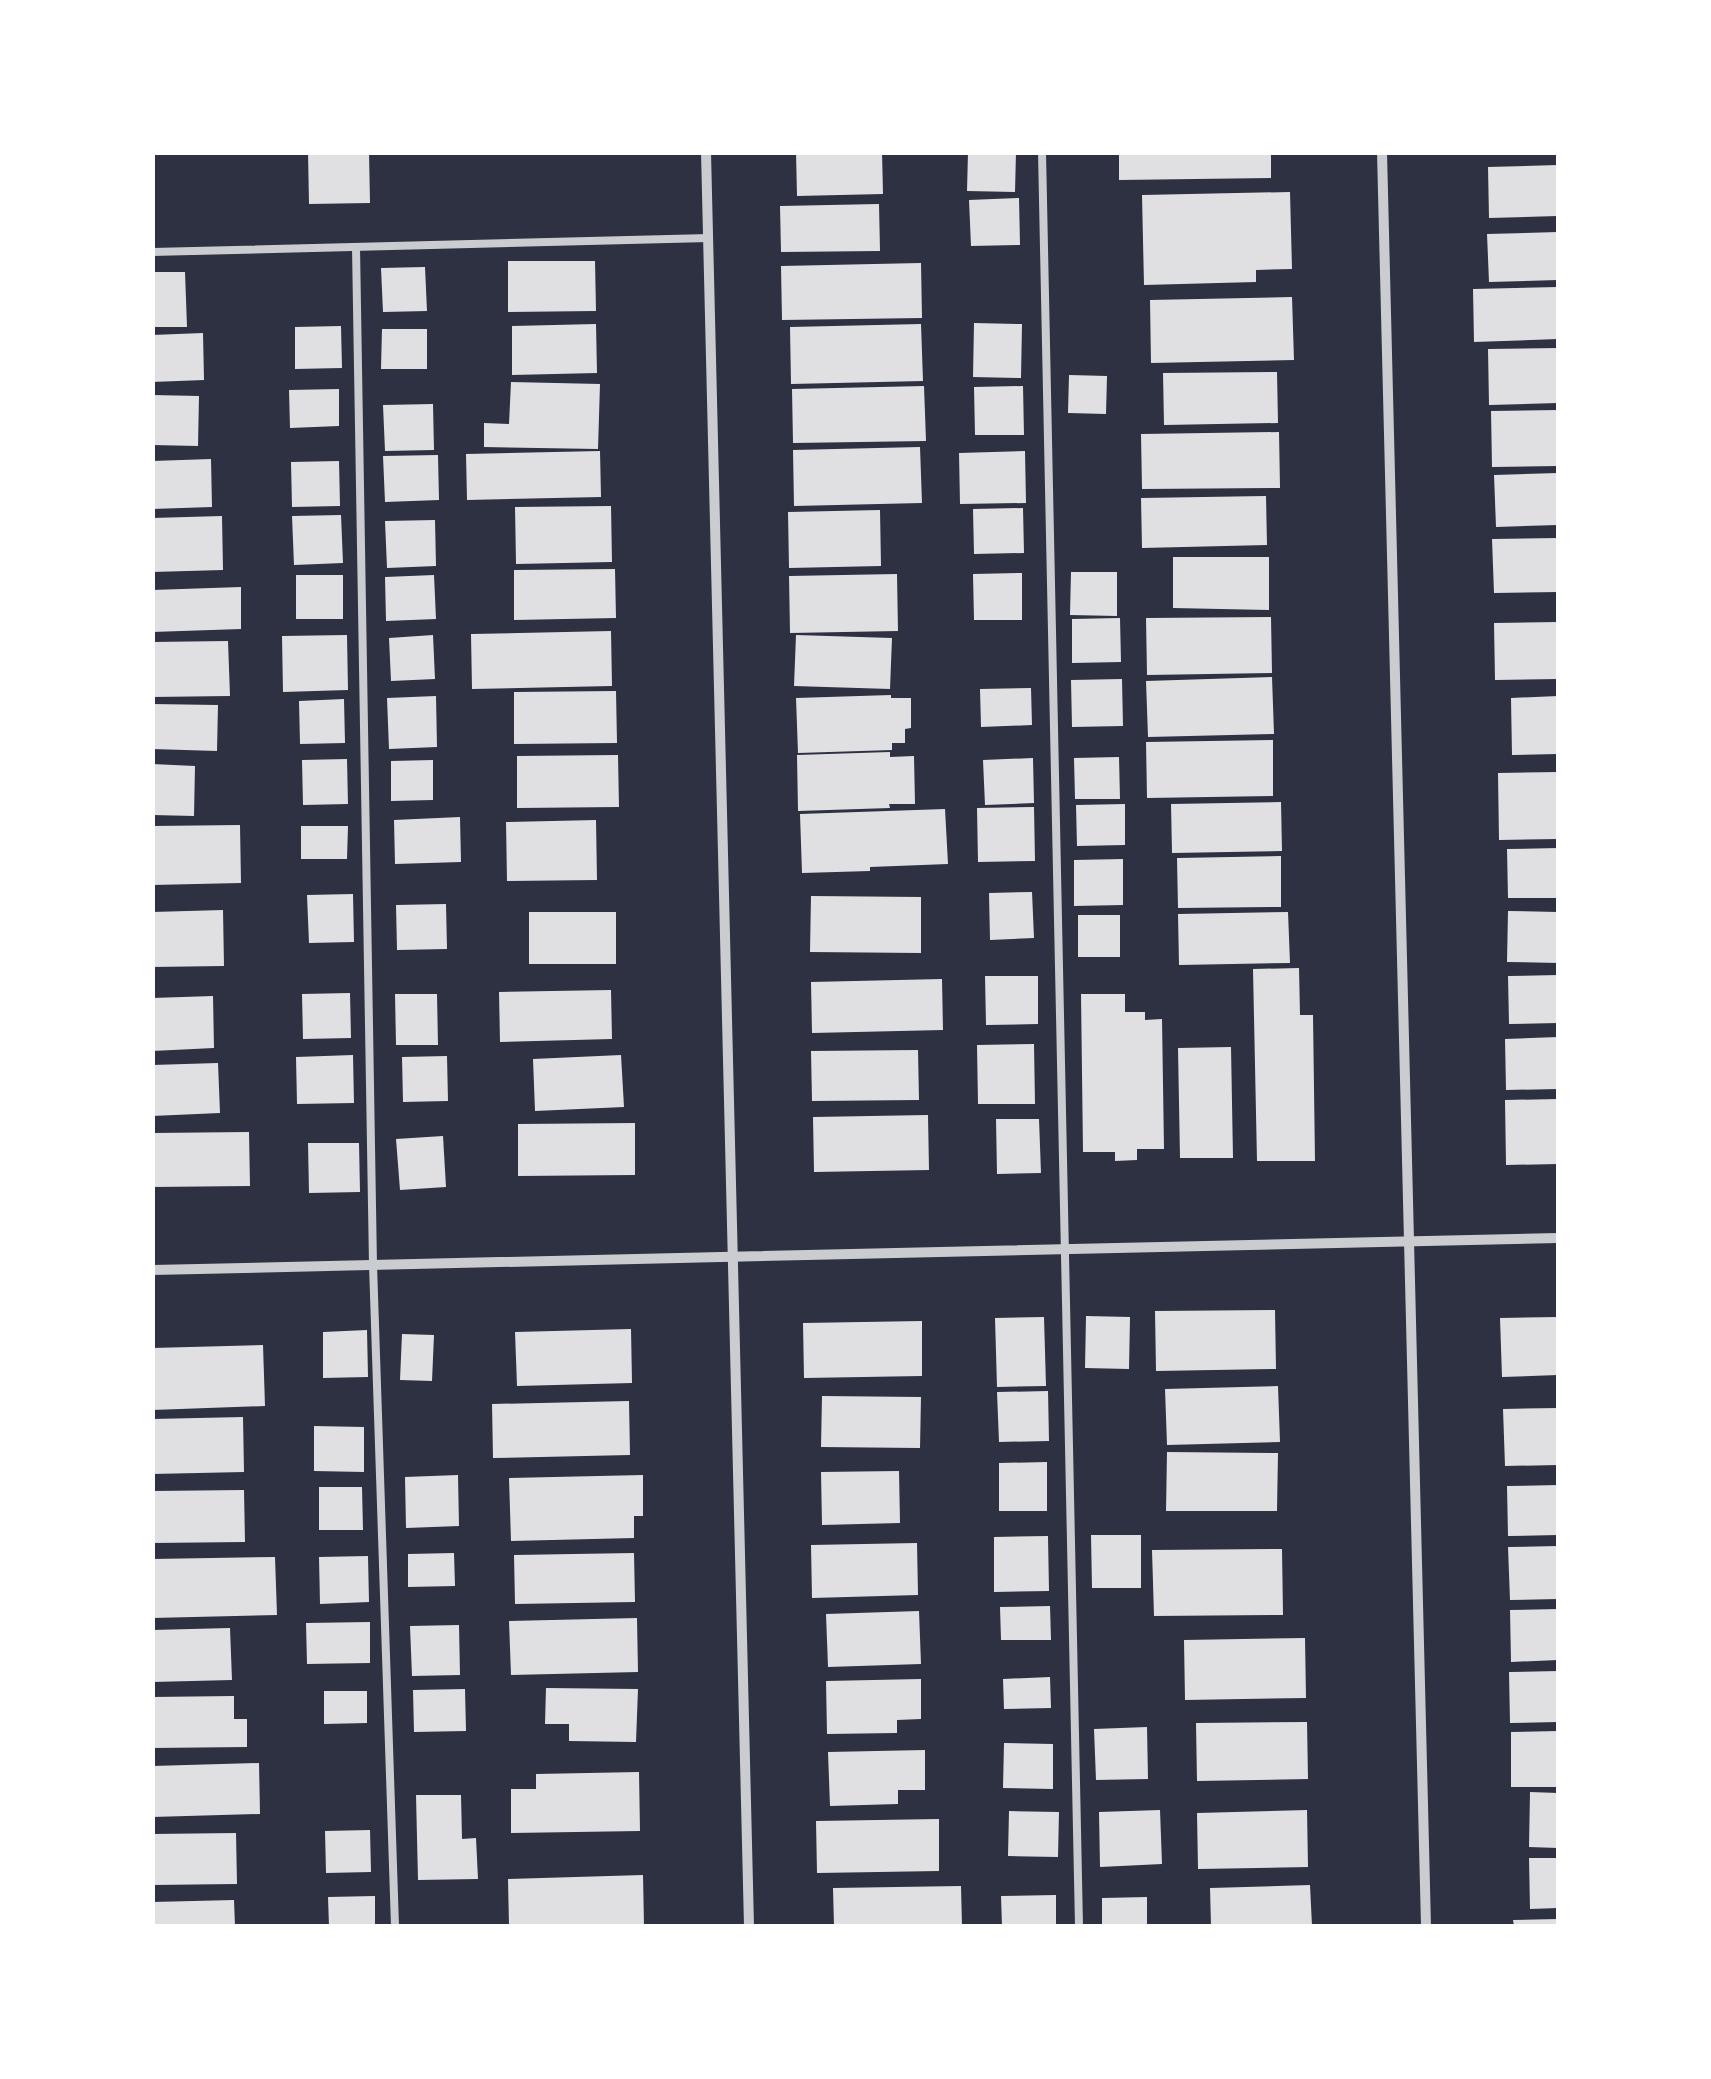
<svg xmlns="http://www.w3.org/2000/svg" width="1711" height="2079" font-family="Inter,sans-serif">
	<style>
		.building { fill: #e0e0e3 }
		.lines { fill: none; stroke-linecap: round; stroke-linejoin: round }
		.service { stroke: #caccd0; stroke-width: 8 }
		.minor { stroke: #caccd0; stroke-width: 10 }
	</style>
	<rect width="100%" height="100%" fill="#2d3142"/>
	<!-- building -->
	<g class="building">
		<path d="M308,152H369L370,203L309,204Z"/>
		<path d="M796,152H882L883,194L797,196Z"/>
		<path d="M968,152H1016L1015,192L967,191Z"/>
		<path d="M1119,152H1271V178L1119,180Z"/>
		<path d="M1558,165V216L1489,218L1488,167Z"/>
		<path d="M1290,192L1292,269L1256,270V282L1144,285L1142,195Z"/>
		<path d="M1019,198L1020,245L971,246L969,200Z"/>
		<path d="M879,204L880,251L781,252L780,206Z"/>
		<path d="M1558,232V280L1489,282L1487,234Z"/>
		<path d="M508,261H595L596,311L508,312Z"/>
		<path d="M921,263L922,318L782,320L781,266Z"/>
		<path d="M425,267L427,311L383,312L381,268Z"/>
		<path d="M152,272H185L187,327H152Z"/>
		<path d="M1558,287V339L1474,342L1473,289Z"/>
		<path d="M1292,297L1294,360L1151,363L1150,300Z"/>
		<path d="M974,323L1022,324L1021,378L973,377Z"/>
		<path d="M596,324L597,373L512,375V326Z"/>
		<path d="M921,324L923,381L791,384L790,327Z"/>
		<path d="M341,326L342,368L295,369V327Z"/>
		<path d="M382,329H427V369H381Z"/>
		<path d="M203,333L204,380L152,382V335Z"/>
		<path d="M1558,348V403L1489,405L1488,349Z"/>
		<path d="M1277,372L1278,423L1164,425L1163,373Z"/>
		<path d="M1069,375L1107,376L1106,414L1068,413Z"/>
		<path d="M511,382L600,384L598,449L484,447V423L509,424Z"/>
		<path d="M924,386L926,441L793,443L792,389Z"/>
		<path d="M1023,386L1024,435H975L974,387Z"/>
		<path d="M339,389V426L290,428L289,390Z"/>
		<path d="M152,395L199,396L198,446L152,445Z"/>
		<path d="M433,404L434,450L385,451L383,405Z"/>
		<path d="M1558,410V466L1492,467L1491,411Z"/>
		<path d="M1279,432L1280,488L1142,489L1141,434Z"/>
		<path d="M920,447L922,503L794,506L793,450Z"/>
		<path d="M600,451L601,497L467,500L466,454Z"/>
		<path d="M1025,451L1026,503L960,504L959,453Z"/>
		<path d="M438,455L439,500L385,502L383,456Z"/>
		<path d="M211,459L212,507L152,509V461Z"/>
		<path d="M339,461L340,506L292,507L291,462Z"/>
		<path d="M1558,473V525L1496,527L1494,475Z"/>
		<path d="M1266,496L1267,545L1142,548L1141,498Z"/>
		<path d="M611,506L612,562L516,564L515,507Z"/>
		<path d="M1023,508L1024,553L974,554L973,509Z"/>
		<path d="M880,510L881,566L789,568L788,512Z"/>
		<path d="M341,515L343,563L294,565L292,516Z"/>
		<path d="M222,516L223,570L152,572V518Z"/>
		<path d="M435,520L436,566L387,568L385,521Z"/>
		<path d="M1558,538V592L1494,593L1492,539Z"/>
		<path d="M1173,557H1269V610L1173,608Z"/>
		<path d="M615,569L616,618L514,620V570Z"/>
		<path d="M1071,572H1117V616L1070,615Z"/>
		<path d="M1022,573V620H974L973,574Z"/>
		<path d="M897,574L898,631L790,633L789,576Z"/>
		<rect x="296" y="575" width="47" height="44"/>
		<path d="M434,575L436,619L386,621L385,577Z"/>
		<path d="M241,587V629L152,632V590Z"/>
		<path d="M1271,617L1272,673L1147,675L1146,618Z"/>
		<path d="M1120,618L1121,662L1072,663V619Z"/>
		<path d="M1558,622V679L1495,680L1494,623Z"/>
		<path d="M611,631L612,686L472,689L471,634Z"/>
		<path d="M347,635L348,690L283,692L282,636Z"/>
		<path d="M433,635L435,679L391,681L389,638Z"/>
		<path d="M796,635L892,638L890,689L794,686Z"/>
		<path d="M228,641L230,696L152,697V642Z"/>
		<path d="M1272,677L1274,734L1148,737L1146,681Z"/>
		<path d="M1122,679L1123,726L1072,727L1071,680Z"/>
		<path d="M1031,688L1032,725L981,727L980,689Z"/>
		<path d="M616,691L617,743L514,744V692Z"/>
		<path d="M891,695V698H911V728L905,729V743H892V750L798,753L796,698Z"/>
		<path d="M436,696L437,747L389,749L387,698Z"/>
		<path d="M1558,696V754L1512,755L1511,698Z"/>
		<path d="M344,699L345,743L300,744L299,701Z"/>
		<path d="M152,704L218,705L217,751L152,749Z"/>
		<path d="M1273,740V796L1147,798L1146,742Z"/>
		<path d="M890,752V757L914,756L915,804H889L890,808L798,811L797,755Z"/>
		<path d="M618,755L619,807L517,808V756Z"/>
		<path d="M1119,757L1120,799H1075L1074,758Z"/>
		<path d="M1033,758L1034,803L985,805L983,760Z"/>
		<path d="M347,759L348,804L303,805L302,760Z"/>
		<path d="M433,760V800L391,801V761Z"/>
		<path d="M152,764L195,766L194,816L152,815Z"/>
		<path d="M1558,772V839L1499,840L1498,773Z"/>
		<path d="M1281,802L1282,851L1172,853L1171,804Z"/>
		<path d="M1125,804V845L1077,846L1076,805Z"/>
		<path d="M1034,807L1035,861L978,862L977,808Z"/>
		<path d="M945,809L948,864L870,867V871L802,873L800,814Z"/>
		<path d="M460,817L461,862L395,864L394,820Z"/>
		<path d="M596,820L597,880L507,881L506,822Z"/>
		<path d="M240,825L241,883L152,885V826Z"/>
		<path d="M301,826H348L347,859H301Z"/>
		<path d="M1558,848V898H1508L1507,849Z"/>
		<path d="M1281,856V907L1178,908L1177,858Z"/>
		<path d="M1123,859V905L1074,906V860Z"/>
		<path d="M1032,892L1034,938L990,940L989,893Z"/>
		<path d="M353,894L354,942L309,943L307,895Z"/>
		<path d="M811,896L921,897V953L810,952Z"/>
		<path d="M446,904L447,949L397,950L396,905Z"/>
		<path d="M223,910L224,966L152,967V912Z"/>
		<path d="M1508,911L1558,912V963L1507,962Z"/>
		<rect x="529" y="912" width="87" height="52"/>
		<path d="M1288,912L1290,963L1179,965L1178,914Z"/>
		<rect x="1078" y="915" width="42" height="42"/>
		<path d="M1299,968L1300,1015H1313L1315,1161H1257L1253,969Z"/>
		<path d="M1558,975V1023L1509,1024L1508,976Z"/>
		<path d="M985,976H1038V1024L986,1025Z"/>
		<path d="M942,979L943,1030L812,1033L811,982Z"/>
		<path d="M611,990L612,1039L500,1042L499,992Z"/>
		<path d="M350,993L351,1038L303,1039L302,994Z"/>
		<path d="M395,994H437L438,1045H396Z"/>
		<path d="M1081,994H1125V1012H1145V1020L1162,1019L1164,1149H1137V1160L1115,1161V1152H1083Z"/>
		<path d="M213,996L214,1048L152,1051V998Z"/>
		<path d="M1558,1037V1089L1506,1090L1505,1039Z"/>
		<path d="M1034,1044L1035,1104H978L977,1045Z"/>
		<path d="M1231,1047L1233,1158H1180L1178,1048Z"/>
		<path d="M918,1050L919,1100L812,1101L811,1051Z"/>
		<path d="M353,1055L354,1103L297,1104L296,1057Z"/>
		<path d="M621,1055L624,1107L535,1111L533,1059Z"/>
		<path d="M447,1056L448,1101L403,1102L402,1057Z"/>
		<path d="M218,1063L220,1113L152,1116V1065Z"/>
		<path d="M1558,1099V1164L1506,1165L1505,1100Z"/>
		<path d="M928,1115L929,1170L814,1172L813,1117Z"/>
		<path d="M996,1119H1039L1041,1173L997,1174Z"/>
		<path d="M635,1123V1175L518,1176V1124Z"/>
		<path d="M249,1132L250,1186L152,1187V1133Z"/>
		<path d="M443,1136L446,1187L400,1190L396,1139Z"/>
		<path d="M308,1143H359L360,1192L309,1193Z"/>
		<path d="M1275,1310L1276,1369L1156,1371L1155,1311Z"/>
		<path d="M1086,1316L1130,1317L1129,1369L1085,1368Z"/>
		<path d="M1044,1317L1046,1386L997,1387L995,1318Z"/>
		<path d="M1558,1317V1375L1502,1377L1500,1318Z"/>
		<path d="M922,1321V1376L804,1378L803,1323Z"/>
		<path d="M631,1329L632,1383L517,1386L515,1332Z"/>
		<path d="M367,1330L368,1377L323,1378V1332Z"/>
		<path d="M402,1334L434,1335L432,1381L400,1380Z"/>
		<path d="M263,1345L265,1406L152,1410V1348Z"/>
		<path d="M1278,1386L1280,1442L1167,1445L1165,1389Z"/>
		<path d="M1048,1391L1049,1441L999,1442L997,1392Z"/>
		<path d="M822,1396L921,1397L920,1448L821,1447Z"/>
		<path d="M629,1401L630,1455L493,1458L492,1404Z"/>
		<path d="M1558,1408V1465L1505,1466L1503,1409Z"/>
		<path d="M243,1417L244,1472L152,1474V1419Z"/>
		<path d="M314,1426L364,1427V1472L314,1471Z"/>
		<path d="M1167,1452L1278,1453L1277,1511H1166Z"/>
		<path d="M1047,1462V1511H999V1463Z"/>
		<path d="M899,1471L900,1523L822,1525L821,1472Z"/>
		<path d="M458,1475L459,1526L406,1528L405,1477Z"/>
		<path d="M643,1475V1516H634V1538L511,1541L509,1478Z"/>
		<path d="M1558,1485V1535L1508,1536L1507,1486Z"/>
		<path d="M319,1487H362L363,1530H319Z"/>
		<path d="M244,1490L245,1542L152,1543V1491Z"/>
		<path d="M1091,1535H1141V1588H1092Z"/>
		<path d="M1048,1536L1049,1591L994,1592V1537Z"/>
		<path d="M917,1543L918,1595L812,1598L811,1545Z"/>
		<path d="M1558,1546V1599L1510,1600L1508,1547Z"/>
		<path d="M1282,1549L1283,1615L1154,1616L1152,1550Z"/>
		<path d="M454,1553L455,1586L408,1587V1554Z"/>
		<path d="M634,1553L635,1602L515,1604L514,1555Z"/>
		<path d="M368,1556L369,1602L320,1604L319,1557Z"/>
		<path d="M275,1557L277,1615L152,1618V1559Z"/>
		<path d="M1050,1606L1051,1640H1001L1000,1607Z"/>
		<path d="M1558,1609V1660L1511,1662L1510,1610Z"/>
		<path d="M919,1611L921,1664L828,1667L826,1614Z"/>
		<path d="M637,1618L638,1672L511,1675L509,1621Z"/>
		<path d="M370,1622V1663L307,1664L306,1623Z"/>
		<path d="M459,1625L460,1675L412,1676L410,1626Z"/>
		<path d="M230,1628L232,1680L152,1682V1630Z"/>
		<path d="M1305,1638L1306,1698L1185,1700L1184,1640Z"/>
		<path d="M1558,1671V1722L1510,1723L1509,1672Z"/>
		<path d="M1050,1677L1051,1708L1004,1709L1003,1679Z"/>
		<path d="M921,1679V1719L897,1720V1733L827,1734L826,1681Z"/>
		<path d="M546,1688L638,1689L636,1742L569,1741V1724H545Z"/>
		<path d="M465,1689L466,1731L414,1732L413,1690Z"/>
		<path d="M324,1691H367V1723L324,1724Z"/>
		<path d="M234,1696V1719H247V1747L152,1748V1697Z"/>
		<path d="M1307,1722L1308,1779L1197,1781L1196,1723Z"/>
		<path d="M1147,1727L1148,1779L1096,1780L1094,1729Z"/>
		<path d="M1558,1731V1787H1511V1732Z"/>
		<path d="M1004,1743L1053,1744V1789L1003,1788Z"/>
		<path d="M925,1750V1790H898V1804L830,1806L828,1752Z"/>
		<path d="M259,1763L260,1814L152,1817V1766Z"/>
		<path d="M639,1772L640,1831L511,1833V1789H536V1774Z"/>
		<path d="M1530,1792L1558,1793V1848L1529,1847Z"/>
		<path d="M416,1795H461L462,1839L476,1838L478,1879L418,1880Z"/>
		<path d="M1160,1810L1162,1864L1100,1867L1099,1812Z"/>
		<path d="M1307,1810L1308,1867L1198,1869L1197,1813Z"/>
		<path d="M1009,1811L1059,1812L1058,1857L1008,1856Z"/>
		<path d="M939,1819V1871L817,1873L816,1821Z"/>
		<path d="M370,1830L371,1872L326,1873L325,1831Z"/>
		<path d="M236,1833L237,1884L152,1885V1834Z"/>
		<path d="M1529,1858H1558V1908L1530,1909Z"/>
		<path d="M643,1875L644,1926H509L508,1879Z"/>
		<path d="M1310,1885L1312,1926H1211L1210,1888Z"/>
		<path d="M961,1886L962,1926H834L833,1888Z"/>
		<path d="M1056,1895V1926H1002L1001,1896Z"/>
		<path d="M375,1896V1926H329L328,1897Z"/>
		<path d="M1147,1897V1926H1102V1898Z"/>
		<path d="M234,1900L235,1926H152V1902Z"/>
		<path d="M1558,1919V1926H1514L1513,1920Z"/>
	</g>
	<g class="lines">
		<!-- service -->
		<g class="service">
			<path d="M1042,152L1079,1926"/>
			<path d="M356,247L373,1265L395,1926"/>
			<path d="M152,252L709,238"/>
		</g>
		<!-- minor -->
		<g class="minor">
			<path d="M706,152L749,1926"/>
			<path d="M1382,152L1426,1926"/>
			<path d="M152,1270L1558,1238"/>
		</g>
	</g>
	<!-- border -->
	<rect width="1711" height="2079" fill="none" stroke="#ffffff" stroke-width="310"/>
</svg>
